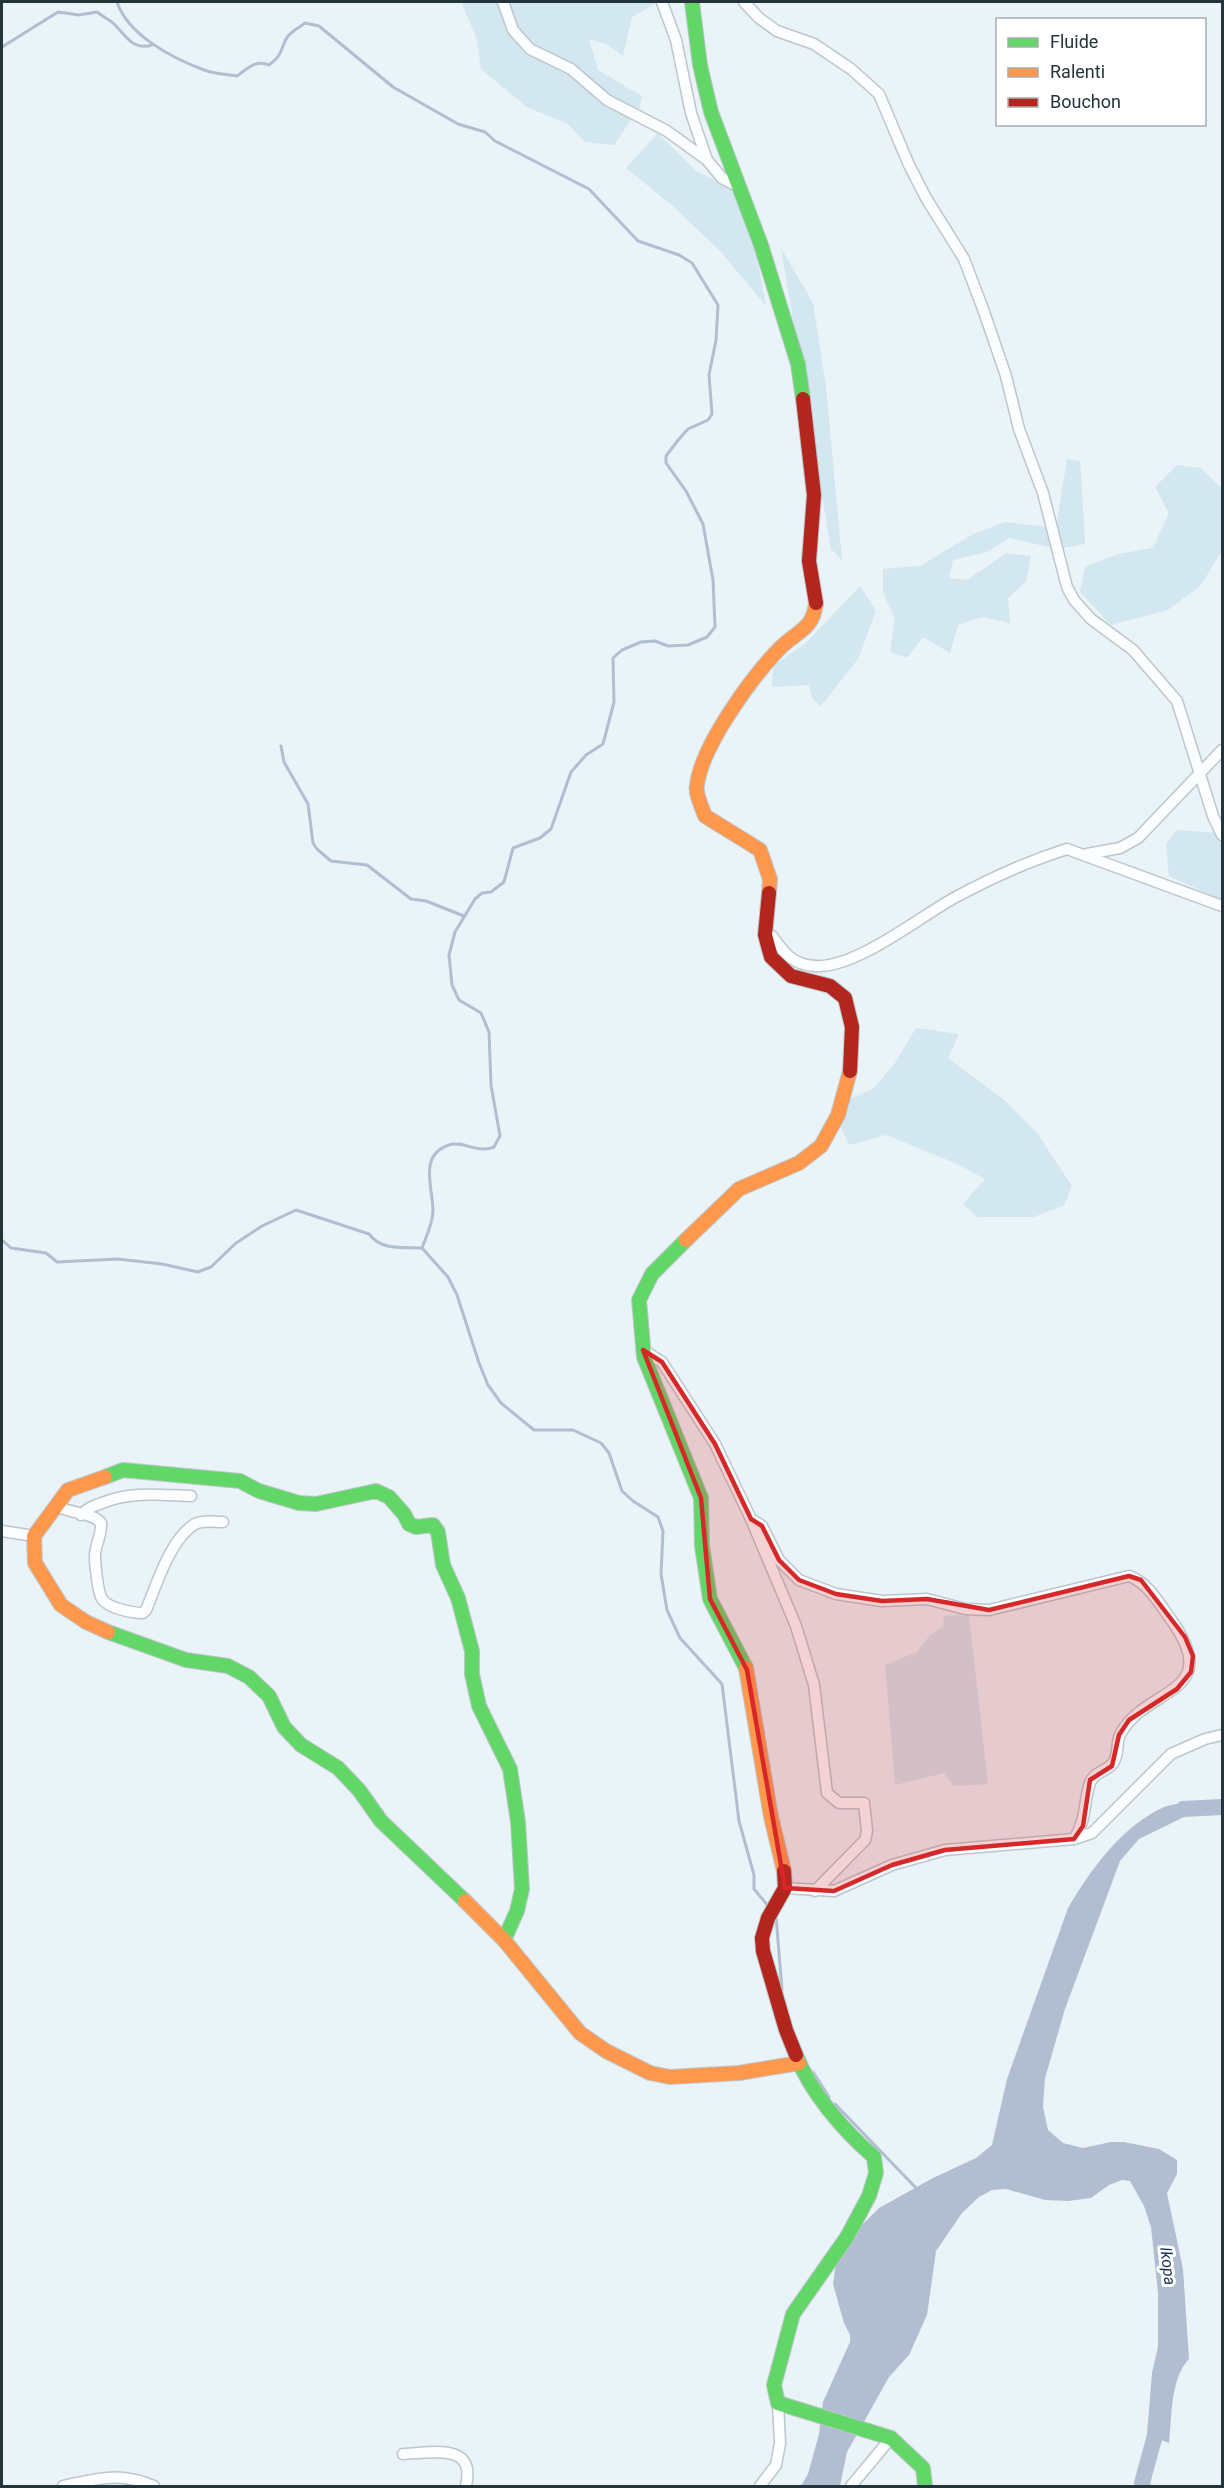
<svg xmlns="http://www.w3.org/2000/svg" width="1224" height="2488" font-family="Roboto,sans-serif">
	<style>
		.green { fill: #d2e7ef }
		.water { fill: #b1bed1 }
		.lines { fill: none; stroke-linecap: round; stroke-linejoin: round }
		.stream { stroke: #b1bed1; stroke-width: 3 }
		.river { stroke: #b1bed1; stroke-width: 16 }
		.street-casing { stroke: #bbc7cc; stroke-width: 13 }
		.fast-casing { stroke: #bbc7cc; stroke-width: 16 }
		.slow-casing { stroke: #bbc7cc; stroke-width: 16 }
		.jam-casing { stroke: #bbc7cc; stroke-width: 16 }
		.street { stroke: #fcfdfe; stroke-width: 10 }
		.fast { stroke: #63d668; stroke-width: 14 }
		.slow { stroke: #ff974d; stroke-width: 14 }
		.jam { stroke: #b3261e; stroke-width: 14 }
		.marked { fill: #d62828; fill-opacity: 0.2; stroke: #d62828; stroke-width: 4.5; stroke-linejoin: round }
		.labels { text-anchor: middle; dominant-baseline: central; stroke-width: 6; stroke-linejoin: round; paint-order: stroke }
		.water-label { font-size: 16px; font-style: italic; fill: #182f53; stroke: #fff }
	</style>
	<rect width="100%" height="100%" fill="#eaf3f7"/>
	<!-- green -->
	<g class="green">
		<path d="M463,2H672L655,4L632,17L623,56L606,44L589,39L598,70L642,96L640,107L614,145L585,142L568,124L527,107L481,69L477,39L462,4Z"/>
		<path d="M658,133L696,171L739,192L758,262L766,306L721,252L674,207L626,168Z"/>
		<path d="M781,248L813,303L826,387L842,560L831,549Z"/>
		<path d="M1067,459L1080,461L1085,544L1057,549L1009,538L987,552L953,560L949,578L967,580L1007,553L1031,556L1026,581L1008,598L1010,623L982,617L958,625L950,653L923,637L907,658L890,652L895,618L883,593V569L920,566L973,534L1005,522L1056,528Z"/>
		<path d="M1177,465L1201,468L1221,488L1222,550L1201,585L1168,610L1111,625L1080,592L1085,567L1118,554L1153,548L1169,513L1155,487Z"/>
		<path d="M860,586L876,611L858,659L821,706L812,698L809,685L772,687L773,666L806,643Z"/>
		<path d="M1177,830L1220,833L1222,840V900L1169,876L1166,844Z"/>
		<path d="M916,1028L959,1034L948,1058L1004,1100L1037,1133L1072,1186L1064,1205L1034,1217H977L963,1204L985,1179L955,1163L886,1135L849,1145L840,1126L848,1100L874,1088L895,1063Z"/>
		<path d="M969,1615L988,1784L953,1786L944,1773L895,1785L885,1665L917,1652L930,1635L943,1627L944,1616Z"/>
	</g>
	<!-- water -->
	<path class="water" d="M1201,1801L1207,1810L1186,1816L1139,1839L1120,1861L1065,2009L1045,2078L1043,2107L1048,2130L1063,2143L1083,2148L1111,2142H1124L1159,2149L1177,2160V2174L1167,2193L1183,2269L1189,2359C1170,2379 1172,2417 1169,2443L1147,2434L1152,2373L1158,2347V2293L1151,2227L1144,2206L1130,2181L1122,2180L1109,2185L1091,2198L1068,2201L1045,2200L1006,2189L992,2190L979,2197L962,2213L936,2251L927,2315L909,2355L889,2377L847,2452L840,2486H801L808,2474L819,2434L823,2402L850,2342V2335L844,2323L833,2284L836,2263L860,2227L879,2208L933,2178L976,2158L992,2145L1007,2079L1068,1908C1091,1869 1122,1826 1164,1807C1175,1803 1190,1803 1201,1801Z"/>
	<g class="lines">
		<!-- stream -->
		<g class="stream">
			<path d="M117,2C128,35 172,58 204,70C214,74 226,74 237,76C247,69 256,59 269,65C285,54 280,46 288,36C292,31 300,27 305,23L319,26L393,87L458,124L485,132L495,141L589,189L638,241L679,255L692,263L718,305L716,340L709,375L712,414L708,420L688,429L679,439L666,456V463L686,491L703,524L713,580L715,627L707,637L688,645L668,646L655,641L641,642L622,650L613,658L614,702L603,744L586,755L571,772L551,829L540,838L513,848L504,882L491,892L482,893L475,899L455,932L449,955L452,985L459,1000L481,1013L489,1032L491,1085L500,1136L494,1147C477,1154 463,1140 449,1145C418,1155 433,1188 433,1211C433,1223 426,1237 422,1248"/>
			<path d="M2,47L58,12L79,15L97,12C102,16 108,19 113,23C126,35 132,51 152,45"/>
			<path d="M281,746L284,762L308,804L313,843L317,849L331,861L367,865L411,899L426,901L464,916"/>
			<path d="M2,1240L11,1248L46,1253L57,1262L118,1259L162,1264L198,1272L211,1267L236,1243L262,1226L296,1210L369,1234C382,1251 402,1247 422,1248L448,1277L457,1295L479,1363L488,1385L501,1403L534,1430H573L601,1443L609,1453L622,1491L633,1501L658,1517L663,1531L661,1574L667,1610L680,1638L722,1684L739,1821L754,1875V1889L769,1907"/>
			<path d="M776,1916L782,1990"/>
			<path d="M813,2072L829,2097"/>
			<path d="M835,2104L918,2190"/>
		</g>
		<!-- river -->
		<g class="river">
			<path d="M1183,1809L1222,1807"/>
			<path d="M1143,2486L1142,2483L1160,2417"/>
		</g>
		<defs>
			<g id="street">
				<path d="M503,2L513,30L530,49L571,69L607,100L667,131L707,160"/>
				<path d="M662,2L676,40L691,113L707,160L722,178L741,188"/>
				<path d="M744,2L759,18L777,31L814,44L851,69L879,94L909,165L926,198L964,259L983,309L1006,376L1019,429L1043,493L1067,587L1074,600L1091,619L1133,650L1177,701L1213,816L1222,835"/>
				<path d="M1087,854L1120,848L1138,838L1222,750"/>
				<path d="M765,935L772,936C784,953 793,965 815,966C855,969 918,918 954,898C989,879 1029,861 1067,849L1222,906"/>
				<path d="M643,1350L662,1362L715,1444L751,1519L796,1626L814,1685L827,1793L839,1803H864L867,1831L865,1840L815,1891"/>
				<path d="M57,1506C71,1514 92,1512 101,1523C102,1535 95,1545 95,1556C95,1565 98,1593 102,1599C108,1608 132,1613 143,1613L146,1610C157,1584 170,1539 195,1524C203,1520 213,1522 223,1522"/>
				<path d="M81,1515C87,1508 94,1506 102,1503C131,1491 159,1495 191,1496"/>
				<path d="M751,1519L762,1526L779,1560L799,1580L836,1594L882,1601L927,1599L965,1609L989,1610L1129,1576C1149,1583 1160,1605 1172,1621C1224,1695 1146,1687 1121,1733C1115,1742 1120,1754 1113,1763C1108,1771 1093,1772 1090,1783C1083,1804 1087,1819 1074,1839"/>
				<path d="M2,1531L34,1536"/>
				<path d="M785,1888L834,1891L892,1865L945,1850L1074,1839L1092,1833L1171,1754L1205,1739L1222,1735"/>
				<path d="M403,2454C432,2453 476,2442 466,2486"/>
				<path d="M63,2486C98,2478 120,2472 154,2486"/>
				<path d="M760,2486L776,2465L780,2443L778,2403"/>
				<path d="M851,2486L891,2438"/>
			</g>
			<g id="fast">
				<path d="M692,2L700,65L711,112L761,245L798,364L803,399"/>
				<path d="M686,1240L652,1274L639,1300L644,1357L701,1498L702,1546L710,1599L746,1668"/>
				<path d="M105,1477L123,1470L240,1481L259,1491L299,1503L316,1504L376,1491L389,1497L404,1514L409,1524L416,1527L433,1525L438,1532L443,1565L458,1598L472,1651V1674L479,1706L510,1769L518,1822L522,1889L517,1911L504,1940"/>
				<path d="M108,1632L186,1660L228,1666L249,1677L269,1696L284,1727L301,1745L338,1768L359,1790L381,1821L465,1901"/>
				<path d="M796,2055C811,2093 843,2130 874,2157L876,2173L869,2196L847,2237L793,2314L774,2385L778,2403L891,2438L923,2468L925,2486"/>
			</g>
			<g id="slow">
				<path d="M769,893L770,879L760,850L705,816C702,807 695,794 697,785C702,745 752,677 780,648C797,631 813,630 816,603"/>
				<path d="M686,1240L739,1189L799,1163L821,1146L838,1115L850,1071"/>
				<path d="M105,1477L68,1490L34,1536L35,1563L61,1605L86,1622L108,1632"/>
				<path d="M746,1668L771,1817L784,1871"/>
				<path d="M465,1901L504,1940L580,2033L606,2051L650,2073L670,2077L739,2073L799,2063"/>
			</g>
			<g id="jam">
				<path d="M803,399L814,495L809,561L816,603"/>
				<path d="M769,893L765,935L771,957L791,976L830,986L845,998L852,1027L850,1071"/>
				<path d="M784,1871L785,1888L768,1918L762,1938L763,1951L786,2030L796,2055"/>
			</g>
		</defs>
		<!-- street casing -->
		<use href="#street" class="street-casing"/>
		<!-- fast casing -->
		<use href="#fast" class="fast-casing"/>
		<!-- slow casing -->
		<use href="#slow" class="slow-casing"/>
		<!-- jam casing -->
		<use href="#jam" class="jam-casing"/>
		<!-- street -->
		<use href="#street" class="street"/>
		<!-- fast -->
		<use href="#fast" class="fast"/>
		<!-- slow -->
		<use href="#slow" class="slow"/>
		<!-- jam -->
		<use href="#jam" class="jam"/>
	</g>
	<!-- marked area -->
	<path class="marked" d="M643,1350L662,1362L715,1444L751,1519L762,1526L779,1560L799,1580L836,1594L882,1601L927,1599L989,1610L1129,1576L1141,1580L1185,1637L1193,1656L1191,1672L1177,1689L1129,1720L1119,1735L1112,1766L1090,1780L1083,1826L1074,1839L945,1850L892,1865L834,1891L785,1888L747,1670L710,1599L701,1498Z"/>
	<g class="labels">
		<!-- water labels -->
		<g class="water-label">
			<text transform="translate(1168 2266) rotate(83)">Ikopa</text>
		</g>
	</g>
	<!-- border -->
	<rect width="1224" height="2488" fill="none" stroke="#23343a" stroke-width="6"/>
	<!-- legend -->
	<rect x="996" y="18" width="210" height="108" fill="#ffffff" stroke="#a7aeb0" stroke-width="1.5"/>
	<rect x="1008" y="38" width="30" height="9" fill="#63d668" stroke="#a7aeb0" stroke-width="1.5"/>
	<text x="1050" y="48" font-size="18" fill="#23343a">Fluide</text>
	<rect x="1008" y="68" width="30" height="9" fill="#ff974d" stroke="#a7aeb0" stroke-width="1.5"/>
	<text x="1050" y="78" font-size="18" fill="#23343a">Ralenti</text>
	<rect x="1008" y="98" width="30" height="9" fill="#b3261e" stroke="#a7aeb0" stroke-width="1.5"/>
	<text x="1050" y="108" font-size="18" fill="#23343a">Bouchon</text>
</svg>
